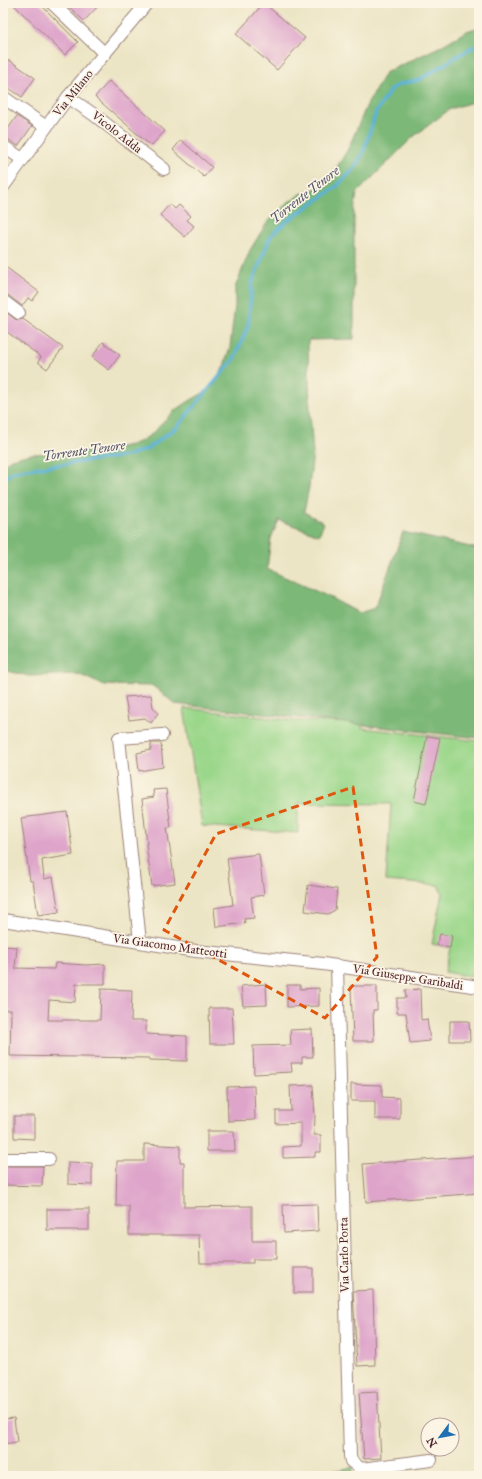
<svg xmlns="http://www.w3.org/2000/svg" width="482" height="1479" font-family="'IM FELL Great Primer',serif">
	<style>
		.green { fill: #9bd78b; stroke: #727b5b }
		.forest { fill: #7cb877; stroke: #636c51 }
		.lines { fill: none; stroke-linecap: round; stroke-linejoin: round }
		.stream { stroke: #5bb2d8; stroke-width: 3.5 }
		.building { fill: #dea4ca }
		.minor-casing { stroke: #9b8278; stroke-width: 14 }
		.minor { stroke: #fff; stroke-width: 12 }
		.marked { fill: none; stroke: #e0560e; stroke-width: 3; stroke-dasharray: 8 5; stroke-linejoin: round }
		.labels { text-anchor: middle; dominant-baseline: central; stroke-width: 3.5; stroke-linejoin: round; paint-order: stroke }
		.street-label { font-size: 12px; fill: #4a1f2b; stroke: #fcf5e5 }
		.water-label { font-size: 13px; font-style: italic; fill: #505268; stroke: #fcf5e5 }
	</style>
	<rect width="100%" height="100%" fill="#fcf5e5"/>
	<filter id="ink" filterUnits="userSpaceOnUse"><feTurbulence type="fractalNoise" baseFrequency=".025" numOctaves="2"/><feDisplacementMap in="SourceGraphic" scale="8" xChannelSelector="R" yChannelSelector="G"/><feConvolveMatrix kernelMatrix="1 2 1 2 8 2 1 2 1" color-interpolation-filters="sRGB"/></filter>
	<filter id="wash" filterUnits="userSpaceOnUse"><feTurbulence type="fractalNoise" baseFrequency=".012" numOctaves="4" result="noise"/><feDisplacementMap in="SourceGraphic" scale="16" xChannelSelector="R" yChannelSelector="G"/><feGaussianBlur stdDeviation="0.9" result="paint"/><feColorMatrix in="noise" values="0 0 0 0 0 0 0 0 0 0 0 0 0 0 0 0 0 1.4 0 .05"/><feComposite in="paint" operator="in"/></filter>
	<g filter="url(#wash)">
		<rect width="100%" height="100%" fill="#ece5c5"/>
		<!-- green -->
		<path class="green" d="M184,708L298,721L362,723V728L479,741V978L445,972L450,948L432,944L442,893L438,885L386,881L391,804L298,803V833L202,826Z"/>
		<!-- forest -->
		<g class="forest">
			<path d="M479,27V100L450,109L413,137L357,193L354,213V339L308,340L310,413L313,453L309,487L304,512L324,523L319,535L279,520L271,538L267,569L329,597L359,613L375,608L403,532L479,549V738L175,704L153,686L103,685L78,674L29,676L3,670V465L11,459L31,454L99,451L131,445L141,441L152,434L173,412L191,400L210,389L217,381L224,366L230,347L235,306V288L250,250L267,223L287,203L301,194L317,188L326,182L334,172L348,149L367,105L385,73L439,47L467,31Z"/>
			<path d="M353,1467V1476H309Z"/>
		</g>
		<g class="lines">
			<!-- stream -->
			<path class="stream" d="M3,480L13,472L27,469L126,456L147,449L177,427L234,359L248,326L252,283L271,235L287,221L335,188L353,170L363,153L376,112L391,89L400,84L419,80L471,48L479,45"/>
		</g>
		<g id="blocks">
			<!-- building -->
			<g class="building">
				<path d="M12,3H39L78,42L65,55Z"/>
				<path d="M65,3H101L84,21Z"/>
				<path d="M264,3L305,38L277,70L236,34Z"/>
				<path d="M9,60L35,78L22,97L3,84V68Z"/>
				<path d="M109,81L165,131L151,146L95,97Z"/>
				<path d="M17,116L32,126L18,146L3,136Z"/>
				<path d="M181,140L212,167L204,177L173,150Z"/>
				<path d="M170,204L175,209L179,205L191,216L187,220L194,226L185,237L160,215Z"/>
				<path d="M3,265L39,292L32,301L28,298L22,306L8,295L3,294Z"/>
				<path d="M3,310L15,319L18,320L23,319L63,348L47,369L38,362L41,357L3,329Z"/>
				<path d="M103,342L120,355L109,370L92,357Z"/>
				<path d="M151,695L153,707L158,713L151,723L145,718L129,720L125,697Z"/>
				<path d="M427,736L440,738L426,804L414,801Z"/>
				<path d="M151,743H161L163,767L139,771L137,753L151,750Z"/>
				<path d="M166,789L171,828H167L175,883L152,886L146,844H147L142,799L154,797L153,790Z"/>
				<path d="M67,812L73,855L42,860L44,879L53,877L59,912L38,915L33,881H30L21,818Z"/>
				<path d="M259,854L264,895L251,897L254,918L244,919L245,923L216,927L214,908L233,905L227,858Z"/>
				<path d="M308,885L337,889L335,910L328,914L305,911Z"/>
				<path d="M440,934L452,936L450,948L437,945Z"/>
				<path d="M3,946L17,947L15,968L54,969L55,963L86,965L105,964V984H76L75,1002L49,1000L48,1020H100L101,989L132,990L131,1021H146V1034L187,1036V1061L149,1060V1058L10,1056L11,1010H3Z"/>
				<path d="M266,984L267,1005L243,1006L241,986Z"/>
				<path d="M287,985H300V989L319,988V1006L287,1007Z"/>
				<path d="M351,986H377V1010H373L374,1041H353Z"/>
				<path d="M420,989L421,1020L427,1019L430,1041L410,1043L406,1013H397V998H406L405,990Z"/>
				<path d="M209,1008H232L234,1044H210Z"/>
				<path d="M450,1021H469L470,1041H450Z"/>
				<path d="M312,1029L313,1057H302V1063H291L292,1072L254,1074L253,1046L291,1045L290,1030Z"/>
				<path d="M351,1084L382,1085V1097L400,1098V1119H375V1101H351Z"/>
				<path d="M313,1085L315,1117L314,1135H321V1152H315V1157L283,1158V1147L301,1146V1123L276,1124V1111H291L290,1086Z"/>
				<path d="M254,1086L255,1120L228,1121L227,1087Z"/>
				<path d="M14,1116H34V1139L14,1138Z"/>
				<path d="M207,1131H234L235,1151H207Z"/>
				<path d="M144,1144L180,1146V1162H184V1207L252,1206V1241H276V1259H253V1263H200L199,1235H129V1206H116L117,1161H144Z"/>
				<path d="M479,1156V1193L366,1202L363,1164Z"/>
				<path d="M68,1162L92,1163V1185L68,1184Z"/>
				<path d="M3,1166H43L42,1186L3,1185Z"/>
				<path d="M317,1204L318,1231L284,1233L283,1205Z"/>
				<rect x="47" y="1209" width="42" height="21"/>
				<rect x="294" y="1268" width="19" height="25"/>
				<path d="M373,1290L375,1365L357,1366L353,1291Z"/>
				<path d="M377,1392L381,1458L364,1459L359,1393Z"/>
				<path d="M14,1418L17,1442L3,1444V1419Z"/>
			</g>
		</g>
	</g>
	<g filter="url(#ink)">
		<use href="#blocks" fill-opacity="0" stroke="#9b8278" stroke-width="1"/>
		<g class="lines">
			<defs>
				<g id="minor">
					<path d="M52,3L105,54"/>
					<path d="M3,97L46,127"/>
					<path d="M68,97L93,114L164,169"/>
					<path d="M3,146L22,159"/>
					<path d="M3,187L68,97L147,3"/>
					<path d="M3,301L19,313"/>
					<path d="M3,920L196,951L323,964L479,987"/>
					<path d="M140,942L119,738L162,735"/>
					<path d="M337,966L350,1456L351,1461L361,1469L431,1460"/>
					<path d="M3,1159H49"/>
				</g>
			</defs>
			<!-- minor casing -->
			<use href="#minor" class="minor-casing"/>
			<!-- minor -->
			<use href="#minor" class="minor"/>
		</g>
	</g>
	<!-- marked area -->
	<path class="marked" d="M353,787L377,957L325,1018L164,930L216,834Z"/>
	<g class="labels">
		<!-- street labels -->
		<g class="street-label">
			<text transform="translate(73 93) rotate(-51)">Via Milano</text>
			<text transform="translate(117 132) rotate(38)">Vicolo Adda</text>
			<text transform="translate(170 946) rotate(8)">Via Giacomo Matteotti</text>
			<text transform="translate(408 977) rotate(9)">Via Giuseppe Garibaldi</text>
			<text transform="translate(344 1255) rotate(-91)">Via Carlo Porta</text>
		</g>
		<!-- water labels -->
		<g class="water-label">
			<text transform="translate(305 195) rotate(-38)">Torrente Tenore</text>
			<text transform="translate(84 451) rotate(-8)">Torrente Tenore</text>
		</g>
	</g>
	<!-- margin -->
	<rect width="482" height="1479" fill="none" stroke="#fcf5e5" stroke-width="16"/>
	<!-- north arrow -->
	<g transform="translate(440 1437) rotate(238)"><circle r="19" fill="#fcf5e5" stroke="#b59f9b"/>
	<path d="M0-3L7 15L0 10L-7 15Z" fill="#1f6fb2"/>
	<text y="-6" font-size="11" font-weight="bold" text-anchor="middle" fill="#4a1f2b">N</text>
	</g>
</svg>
